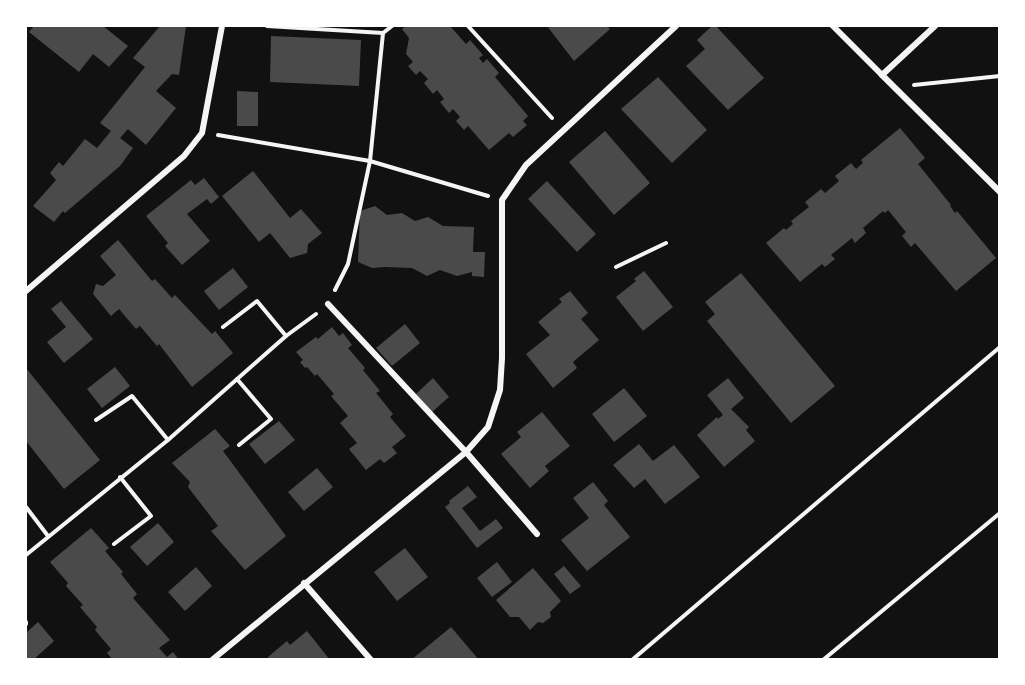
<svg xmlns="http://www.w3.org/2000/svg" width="1025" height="685" font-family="Karla,sans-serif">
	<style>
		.building { fill: #4a4a4a }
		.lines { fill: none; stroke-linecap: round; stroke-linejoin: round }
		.path { stroke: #f5f5f5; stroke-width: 4 }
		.minor { stroke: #f5f5f5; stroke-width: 6 }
	</style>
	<rect width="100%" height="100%" fill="#111"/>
	<!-- building -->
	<g class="building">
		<path d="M34,26H103L128,46L109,67L93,54L79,72L29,32Z"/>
		<path d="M160,26H186L179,75L172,74L156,91L176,108L146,145L128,129L120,138L133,148L120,166L65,213L63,211L54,222L33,206L56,180L50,173L59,162L63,166L85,139L97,148L111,131L100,123L145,67L133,58Z"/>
		<path d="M406,26H450L466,44L470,40L483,55L479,58L483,63L487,59L499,73L495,77L528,116L523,121L527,125L513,137L509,133L489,150L468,126L464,130L456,121L460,117L453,109L449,113L440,102L444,99L437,90L433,94L424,83L428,79L420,71L416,75L408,66L413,62L406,54L409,38L402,29Z"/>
		<path d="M547,26H607L610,29L574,61Z"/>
		<path d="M712,26H716L764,78L728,110L686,66L705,49L697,40Z"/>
		<path d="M271,36L361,40L359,86L270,82Z"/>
		<path d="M658,77L707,130L672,163L621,109Z"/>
		<path d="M237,91L258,92V126H237Z"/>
		<path d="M900,128L925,158L918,164L951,205L950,206L955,213L957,211L996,258L956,291L915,243L911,247L902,236L906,232L888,210L885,213L883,211L863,228L866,233L855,243L852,238L831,255L835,259L825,267L822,264L800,282L766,243L784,228L786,230L793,224L791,221L809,207L805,202L821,189L825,193L839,181L835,176L851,163L856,169L863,163L861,160Z"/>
		<path d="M605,131L650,183L614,215L569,162Z"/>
		<path d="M253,171L290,218L301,209L322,233L308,244L307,253L290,258L270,233L259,242L222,196Z"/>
		<path d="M204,178L219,197L211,204L207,199L187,214L210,241L182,265L165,246L168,243L146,216L191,180L195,185Z"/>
		<path d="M547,181L596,234L577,252L528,199Z"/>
		<path d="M375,206L387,215L402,213L415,221L428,217L443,226L474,227L473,252H485L484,277L472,276V272L457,276L440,270L427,276L412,268L385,267L372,268L358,262L360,211Z"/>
		<path d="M118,240L152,281L155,279L172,298L175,295L212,334L215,331L233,353L192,387L159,344L157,346L140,326L136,329L119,309L111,316L93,294L96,284L103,286L116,275L100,256Z"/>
		<path d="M233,268L248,287L219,310L204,291Z"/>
		<path d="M644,271L673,307L643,331L616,297L636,281L634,279Z"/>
		<path d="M741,273L835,386L791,423L707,321L715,314L705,302Z"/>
		<path d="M570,291L588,313L581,319L599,340L573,362L577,368L553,388L526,354L550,335L538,322L562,302L559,299Z"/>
		<path d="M61,301L93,339L64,363L47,342L66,327L51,309Z"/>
		<path d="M405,324L420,343L392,366L376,348Z"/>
		<path d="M332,327L339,336L343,333L352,345L348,348L365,368L363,370L380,391L376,393L393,414L390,417L406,436L392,447L397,453L384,463L380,459L366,470L349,449L357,443L340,423L348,416L331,396L334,394L317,374L315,376L307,367L305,368L300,362L303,360L296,352L316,337L318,339Z"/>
		<path d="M115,367L130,386L102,408L87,389Z"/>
		<path d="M26,368L100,460L64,489L26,441Z"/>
		<path d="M433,378L449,397L432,412L416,394Z"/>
		<path d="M728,378L744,398L731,409L749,427L746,430L755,441L724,467L697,435L717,417L718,419L723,415L707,395Z"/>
		<path d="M624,388L647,416L614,442L592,414Z"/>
		<path d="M542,412L570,446L545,466L549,471L530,488L501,454L521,437L517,432Z"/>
		<path d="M279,421L295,440L265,464L249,444Z"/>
		<path d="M215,429L230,446L223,451L286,536L245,570L211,531L218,526L188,487L190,482L172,463Z"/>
		<path d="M639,444L653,461L674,445L700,477L665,504L645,479L634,488L613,465Z"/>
		<path d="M317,468L333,487L304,511L288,492Z"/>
		<path d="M593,482L608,501L604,505L630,537L587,571L561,540L589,518L573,498Z"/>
		<path d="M468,486L477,497L462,508L480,531L496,519L503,528L477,548L445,507L450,503L449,501Z"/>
		<path d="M158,523L174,542L147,566L130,547Z"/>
		<path d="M91,528L109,548L105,551L123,572L121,574L137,594L133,598L170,640L159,648L167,657L173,652L179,660H113L107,653L111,649L95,630L97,627L80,607L83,605L66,586L68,583L50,562Z"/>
		<path d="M405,548L428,577L397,601L374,572Z"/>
		<path d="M497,562L512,582L492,597L477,578Z"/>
		<path d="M564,566L581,586L570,594L554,574Z"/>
		<path d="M196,567L212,586L185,611L168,592Z"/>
		<path d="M533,568L561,601L550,612L551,617L543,623L538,622L530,630L519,617H510L496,600Z"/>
		<path d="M38,622L54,641L33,660H26V633Z"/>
		<path d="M451,627L479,660H411Z"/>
		<path d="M307,631L330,660H270L268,657L287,641L290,645Z"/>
	</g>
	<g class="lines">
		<!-- path -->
		<g class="path">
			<path d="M267,26L383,33"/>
			<path d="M468,26L552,118"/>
			<path d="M914,85L1000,76"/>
			<path d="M218,135L370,161L488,196"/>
			<path d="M616,267L666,243"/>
			<path d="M335,290L348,264L370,161L383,33L392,26"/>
			<path d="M223,327L257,301L286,336"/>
			<path d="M237,379L271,419L239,445"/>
			<path d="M96,420L132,396L168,440"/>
			<path d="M26,507L48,536"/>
			<path d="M114,544L151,516L120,477"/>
			<path d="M26,555L168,440L286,336L316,314"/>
			<path d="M26,622V624"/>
			<path d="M632,660L1000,347"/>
			<path d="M823,660L1000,513"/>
		</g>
		<!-- minor -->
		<g class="minor">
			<path d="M833,26L882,75L935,26"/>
			<path d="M882,75L1000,192"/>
			<path d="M26,291L184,156L202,133L222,26"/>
			<path d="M328,304L466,452L537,534"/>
			<path d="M304,583L371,660"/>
			<path d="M212,660L466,452L488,427L500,390L502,358V200L526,165L676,26"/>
		</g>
	</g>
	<!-- border -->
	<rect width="1025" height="685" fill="none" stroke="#ffffff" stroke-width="54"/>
</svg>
